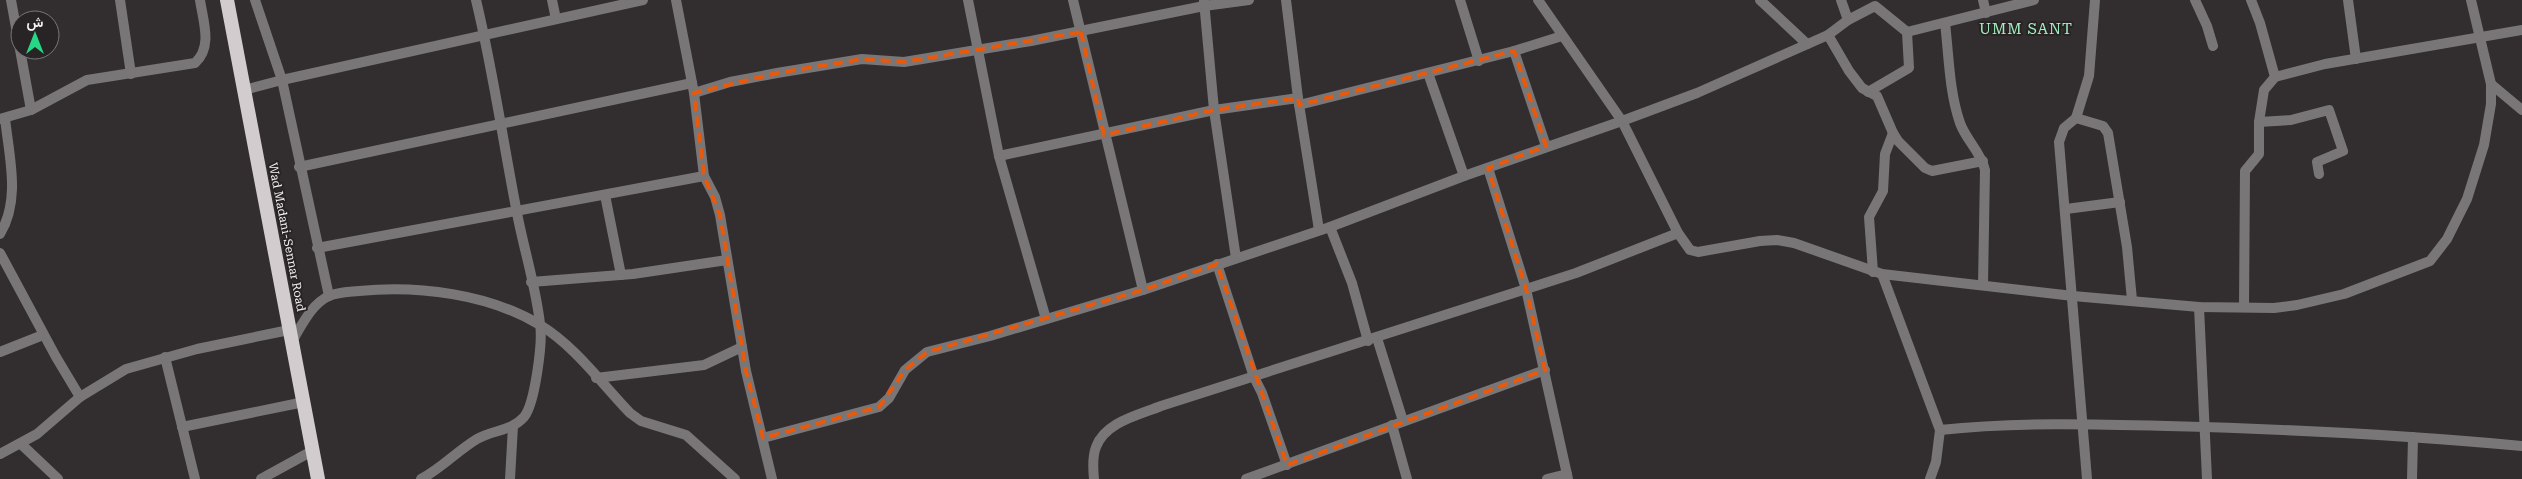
<svg xmlns="http://www.w3.org/2000/svg" width="2522" height="479" font-family="'Roboto Serif',Vazirmatn,serif">
	<style>
		.lines { fill: none; stroke-linecap: round; stroke-linejoin: round }
		.minor { stroke: #797677; stroke-width: 10 }
		.trunk { stroke: #d2ccce; stroke-width: 14 }
		.marked { fill: none; stroke: #e8590c; stroke-width: 4; stroke-dasharray: 10 6; stroke-linejoin: round }
		.labels { text-anchor: middle; dominant-baseline: central; stroke-width: 4; stroke-linejoin: round; paint-order: stroke }
		.street-label { font-size: 12px; fill: #f5f2f3; stroke: #282325 }
		.quarter-label { font-size: 15px; letter-spacing: 1px; fill: #a3efbf; stroke: #282325 }
	</style>
	<rect width="100%" height="100%" fill="#322d2f"/>
	<g class="lines">
		<!-- minor -->
		<g class="minor">
			<path d="M11,0L31,110"/>
			<path d="M120,0L131,74"/>
			<path d="M255,0L282,80L329,296"/>
			<path d="M552,0L556,19"/>
			<path d="M676,0L694,93L704,176L715,197L720,215L746,371L772,479"/>
			<path d="M968,0L999,156L1046,319"/>
			<path d="M1073,0L1143,290"/>
			<path d="M1286,0L1298,98L1319,230"/>
			<path d="M1460,0L1479,61"/>
			<path d="M1538,0L1622,121L1678,233L1690,250L1698,252L1760,241L1777,240L1794,243L1882,274L2073,296L2199,307L2274,308L2297,305L2344,294L2430,261L2447,239L2467,199L2484,145L2491,104V84L2471,0"/>
			<path d="M1760,0L1807,44"/>
			<path d="M1841,0L1848,20"/>
			<path d="M1983,0L1986,13"/>
			<path d="M2195,0L2207,26L2213,46"/>
			<path d="M2348,0L2356,59"/>
			<path d="M1204,1L1214,110L1236,258"/>
			<path d="M1945,23C1949,56 1949,91 1960,123C1966,140 1981,152 1985,170L1983,285"/>
			<path d="M1907,32L2034,0"/>
			<path d="M1828,35L1849,71L1862,88L1877,96L1893,133L1898,141L1925,168L1932,171L1983,161"/>
			<path d="M1514,51L1546,146"/>
			<path d="M1428,73L1464,176"/>
			<path d="M2275,77L2325,64L2522,30"/>
			<path d="M2491,84L2522,110"/>
			<path d="M244,90L282,80L643,0"/>
			<path d="M694,93L730,82L777,73L862,59L904,62L1031,41L1204,6L1249,0"/>
			<path d="M1299,105L1514,51L1562,36"/>
			<path d="M2076,118L2103,126L2108,133L2127,247L2132,300"/>
			<path d="M0,119L31,110L87,80L195,63C213,47 203,21 200,0"/>
			<path d="M2259,122L2291,120L2329,110L2343,151L2317,162L2319,174"/>
			<path d="M999,156L1214,110L1298,98"/>
			<path d="M299,167L692,83"/>
			<path d="M1488,168L1526,289L1568,479"/>
			<path d="M605,195L621,275"/>
			<path d="M2066,209L2120,202"/>
			<path d="M1330,227L1352,283L1368,341"/>
			<path d="M0,234C21,199 9,157 5,118"/>
			<path d="M317,248L704,176"/>
			<path d="M0,253L56,357L80,397"/>
			<path d="M1217,264L1254,377L1262,393L1287,465"/>
			<path d="M1873,272L1869,217L1883,191L1885,154L1893,133"/>
			<path d="M1882,274L1940,430L1936,462L1930,479"/>
			<path d="M531,282L633,274L727,260"/>
			<path d="M2199,307L2207,479"/>
			<path d="M2244,307L2245,171L2259,154V122L2264,90L2275,77L2260,23L2251,0"/>
			<path d="M1377,338L1403,421"/>
			<path d="M291,343C301,327 311,304 329,296C338,292 350,292 359,291C418,285 489,294 540,325C575,346 602,384 630,413L641,421L686,435L735,479"/>
			<path d="M0,352L43,335"/>
			<path d="M165,357L195,479"/>
			<path d="M596,378L704,365L742,347"/>
			<path d="M1392,425L1407,479"/>
			<path d="M182,427L304,402"/>
			<path d="M1940,430C2016,422 2091,424 2167,426C2285,429 2404,435 2522,446"/>
			<path d="M763,438L879,407L889,398L905,370L927,352L990,336L1143,290L1330,227L1464,176L1622,121L1697,93L1828,35L1848,20L1875,6L1907,32L1909,68L1868,92"/>
			<path d="M21,444L58,479"/>
			<path d="M0,454L37,434L80,397L126,369L197,349L289,330"/>
			<path d="M261,479L312,451"/>
			<path d="M421,479C442,468 457,451 477,439C492,430 512,431 524,417C535,404 543,341 540,324C536,287 524,250 517,213C503,142 493,70 476,0"/>
			<path d="M510,479L513,426"/>
			<path d="M1094,479C1093,469 1092,457 1096,447C1105,422 1139,415 1161,406L1576,273L1678,233"/>
			<path d="M1246,479L1545,370"/>
			<path d="M1547,479L1567,474"/>
			<path d="M2087,479L2059,142L2064,128L2076,118L2089,76L2095,0"/>
			<path d="M2412,479L2413,437"/>
		</g>
		<!-- trunk -->
		<path class="trunk" d="M227,0L318,479"/>
	</g>
	<!-- marked area -->
	<path class="marked" d="M1081,32L1104,135L1214,110L1298,98L1299,105L1514,51L1546,146L1488,168L1526,289L1545,370L1287,465L1217,264L1143,290L927,352L905,370L879,407L763,438L746,371L720,215L704,176L694,93L777,73L862,59L904,62Z"/>
	<g class="labels">
		<!-- street labels -->
		<g class="street-label">
			<text transform="translate(287 237) rotate(79)">Wad Madani-Sennar Road</text>
		</g>
		<!-- quarter labels -->
		<g class="quarter-label">
			<text x="2026" y="29">UMM SANT</text>
		</g>
	</g>
	<!-- north arrow -->
	<g transform="translate(35 35)"><circle r="24" fill="#282325" stroke="#7a7677"/>
	<path d="M0-4L9 19L0 12L-9 19Z" fill="#26d886"/>
	<text y="-8" font-size="14" font-weight="bold" text-anchor="middle" fill="#f5f2f3">ش</text>
	</g>
</svg>
